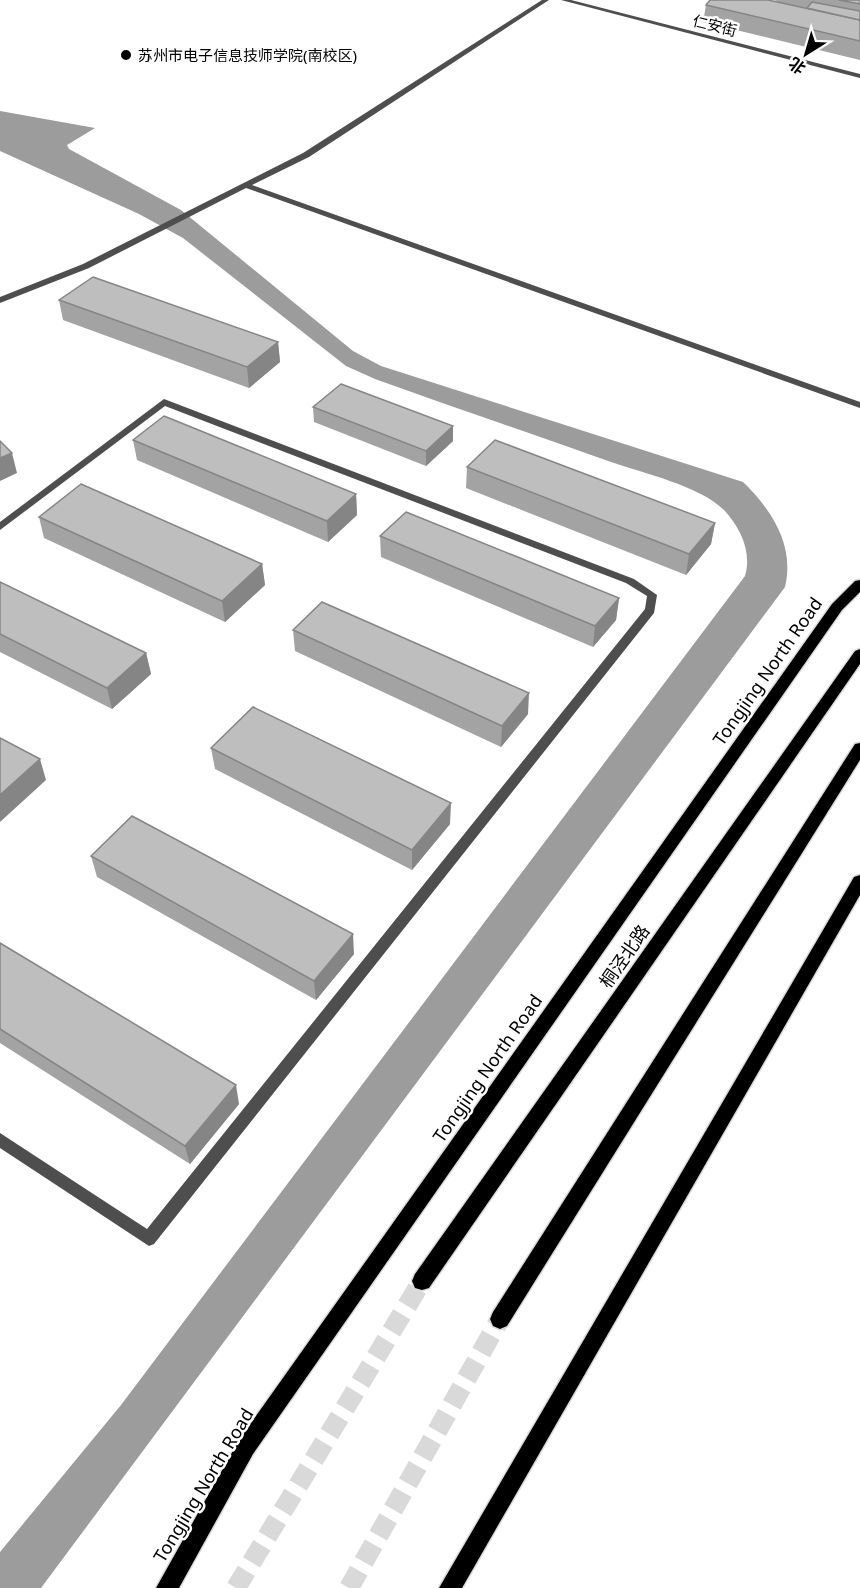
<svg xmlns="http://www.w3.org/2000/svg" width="860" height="1588" font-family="'Noto Sans','Noto Sans SC',sans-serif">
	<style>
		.water { fill: #9c9c9c }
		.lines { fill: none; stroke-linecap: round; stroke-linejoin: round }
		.primary-tunnel { stroke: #d9d9d9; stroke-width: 20; stroke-dasharray: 20 10; stroke-linecap: butt }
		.primary-casing { stroke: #dbdbdb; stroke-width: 3 }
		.minor { fill: #4e4e4e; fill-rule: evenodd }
		.tertiary { fill: #4e4e4e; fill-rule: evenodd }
		.primary { fill: #000; fill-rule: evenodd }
		.wall { fill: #a3a3a3 }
		.shaded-wall { fill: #858585 }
		.building { fill: #bebebe; stroke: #858585; stroke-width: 1.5 }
		.poi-dot { fill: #000; stroke: #fff; stroke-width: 2 }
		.labels { text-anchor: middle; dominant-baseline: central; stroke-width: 5; stroke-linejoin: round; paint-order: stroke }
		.far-street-label { font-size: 15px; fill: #000; stroke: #fff }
		.far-poi-label { font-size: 15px; fill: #000; stroke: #fff; text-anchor: start }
		.street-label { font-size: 18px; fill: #000; stroke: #fff }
	</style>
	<rect width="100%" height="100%" fill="#fff"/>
	<!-- water -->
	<path class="water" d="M0,111L95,128L67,145L69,149L181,210L353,351L381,366L743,482C772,510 795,546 785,587L41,1588H0V1552L121,1405L745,576C752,553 741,528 724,510C700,486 643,473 611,462C532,434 453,407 375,379L346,366L183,238L139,214L0,151Z"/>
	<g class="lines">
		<!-- primary-tunnel -->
		<g class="primary-tunnel">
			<path d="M236,1588L422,1281"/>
			<path d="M349,1588L500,1319"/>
		</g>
		<defs>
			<g id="primary">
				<path d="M860,580V592L842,610L253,1454L179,1588H156L239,1440L832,604L855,581Z"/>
				<path d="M860,649V664L429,1288L422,1290L415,1288L412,1281L415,1274L855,651Z"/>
				<path d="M860,743V760L507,1326L500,1329L493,1326L490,1319L493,1312L855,744Z"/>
				<path d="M860,875V895L462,1588H439L854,877Z"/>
			</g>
		</defs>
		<!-- primary casing -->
		<use href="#primary" class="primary-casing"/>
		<!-- minor -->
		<g class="minor">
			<path d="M542,0H549L309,157L252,185L860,402V408L246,188L89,268L0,303V297L83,264L303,153Z"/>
			<path d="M164,399L634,579L657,595L654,613L154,1244L149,1246L0,1148V1133L147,1229L645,609L647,596L626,583L165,406L0,530V522Z"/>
		</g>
		<!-- tertiary -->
		<path class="tertiary" d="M561,0H571L860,74V78Z"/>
		<!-- primary -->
		<use href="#primary" class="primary"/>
	</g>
	<!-- wall -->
	<g class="wall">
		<path d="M773,0H860V60L703,22L706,5L777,2V1Z"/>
		<path d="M59,300L278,342L280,362L249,388L63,320Z"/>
		<path d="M313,407L453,441L426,466L314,422Z"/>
		<path d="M133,440L356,494L357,515L328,542L137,460Z"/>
		<path d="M467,467L715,523L711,544L686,575L466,488Z"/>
		<path d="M39,517L262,564L265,585L225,622L44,538Z"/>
		<path d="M380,536L619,598L616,620L593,647L381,557Z"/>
		<path d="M0,582L146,653L151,674L112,709L0,652Z"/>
		<path d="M293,630L528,714L501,747L295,651Z"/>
		<path d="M211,748L450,824L412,870L215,769Z"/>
		<path d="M91,856L354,954L316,1000L97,877Z"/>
		<path d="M0,943L239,1104L190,1164L0,1043Z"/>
	</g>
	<!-- shaded-wall -->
	<g class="shaded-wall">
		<path d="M278,342L280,362L249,388L247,367Z"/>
		<path d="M453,426V441L426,466V451Z"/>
		<path d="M12,453L17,473L0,481V458Z"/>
		<path d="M356,494L357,515L328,542L327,521Z"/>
		<path d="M715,523L711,544L686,575L689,554Z"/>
		<path d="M262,564L265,585L225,622L222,601Z"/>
		<path d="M619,598L616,620L593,647L595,626Z"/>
		<path d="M146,653L151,674L112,709L107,688Z"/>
		<path d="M529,693L528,714L501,747L502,726Z"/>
		<path d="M40,759L46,780L0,822V795Z"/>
		<path d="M451,803L450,824L412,870V850Z"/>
		<path d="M353,934L354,954L316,1000L314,981Z"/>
		<path d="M236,1085L239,1104L190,1164L185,1146Z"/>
	</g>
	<!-- building -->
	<g class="building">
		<path d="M710,0H768L860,20V41L706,5Z"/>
		<path d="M839,0H860V4Z"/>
		<path d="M812,2L860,11V20L807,8Z"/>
		<path d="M93,277L278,342L247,367L59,300Z"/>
		<path d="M341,384L453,426L426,451L313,407Z"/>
		<path d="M164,416L356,494L327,521L133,440Z"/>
		<path d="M495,440L715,523L689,554L467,467Z"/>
		<path d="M0,441L12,453L0,458Z"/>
		<path d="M81,484L262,564L222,601L39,517Z"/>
		<path d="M406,512L619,598L595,626L380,536Z"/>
		<path d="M0,582L146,653L107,688L0,634Z"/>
		<path d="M322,602L529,693L502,726L293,630Z"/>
		<path d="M253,707L451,803L412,850L211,748Z"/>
		<path d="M0,738L40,759L0,795Z"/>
		<path d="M132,816L353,934L314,981L91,856Z"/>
		<path d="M0,943L236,1085L185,1146L0,1029Z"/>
	</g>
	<!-- markers -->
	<circle class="poi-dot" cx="126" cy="55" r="6"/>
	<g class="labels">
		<!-- far-street labels -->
		<g class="far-street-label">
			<text transform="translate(715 25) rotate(14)">仁安街</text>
		</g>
		<!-- far-poi labels -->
		<g class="far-poi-label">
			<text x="138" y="55">苏州市电子信息技师学院(南校区)</text>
		</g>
		<!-- street labels -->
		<g class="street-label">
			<text transform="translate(767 671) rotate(-55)">Tongjing North Road</text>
			<text transform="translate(624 956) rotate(-55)">桐泾北路</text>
			<text transform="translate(487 1068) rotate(-55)">Tongjing North Road</text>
			<text transform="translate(203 1485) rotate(-59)">Tongjing North Road</text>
		</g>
	</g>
	<!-- north arrow -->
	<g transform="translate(806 54) rotate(217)" stroke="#ffffff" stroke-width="4.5" paint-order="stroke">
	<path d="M0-4.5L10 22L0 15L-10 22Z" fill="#000000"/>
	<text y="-9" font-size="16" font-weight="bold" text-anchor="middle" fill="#000000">北</text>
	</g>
</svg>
